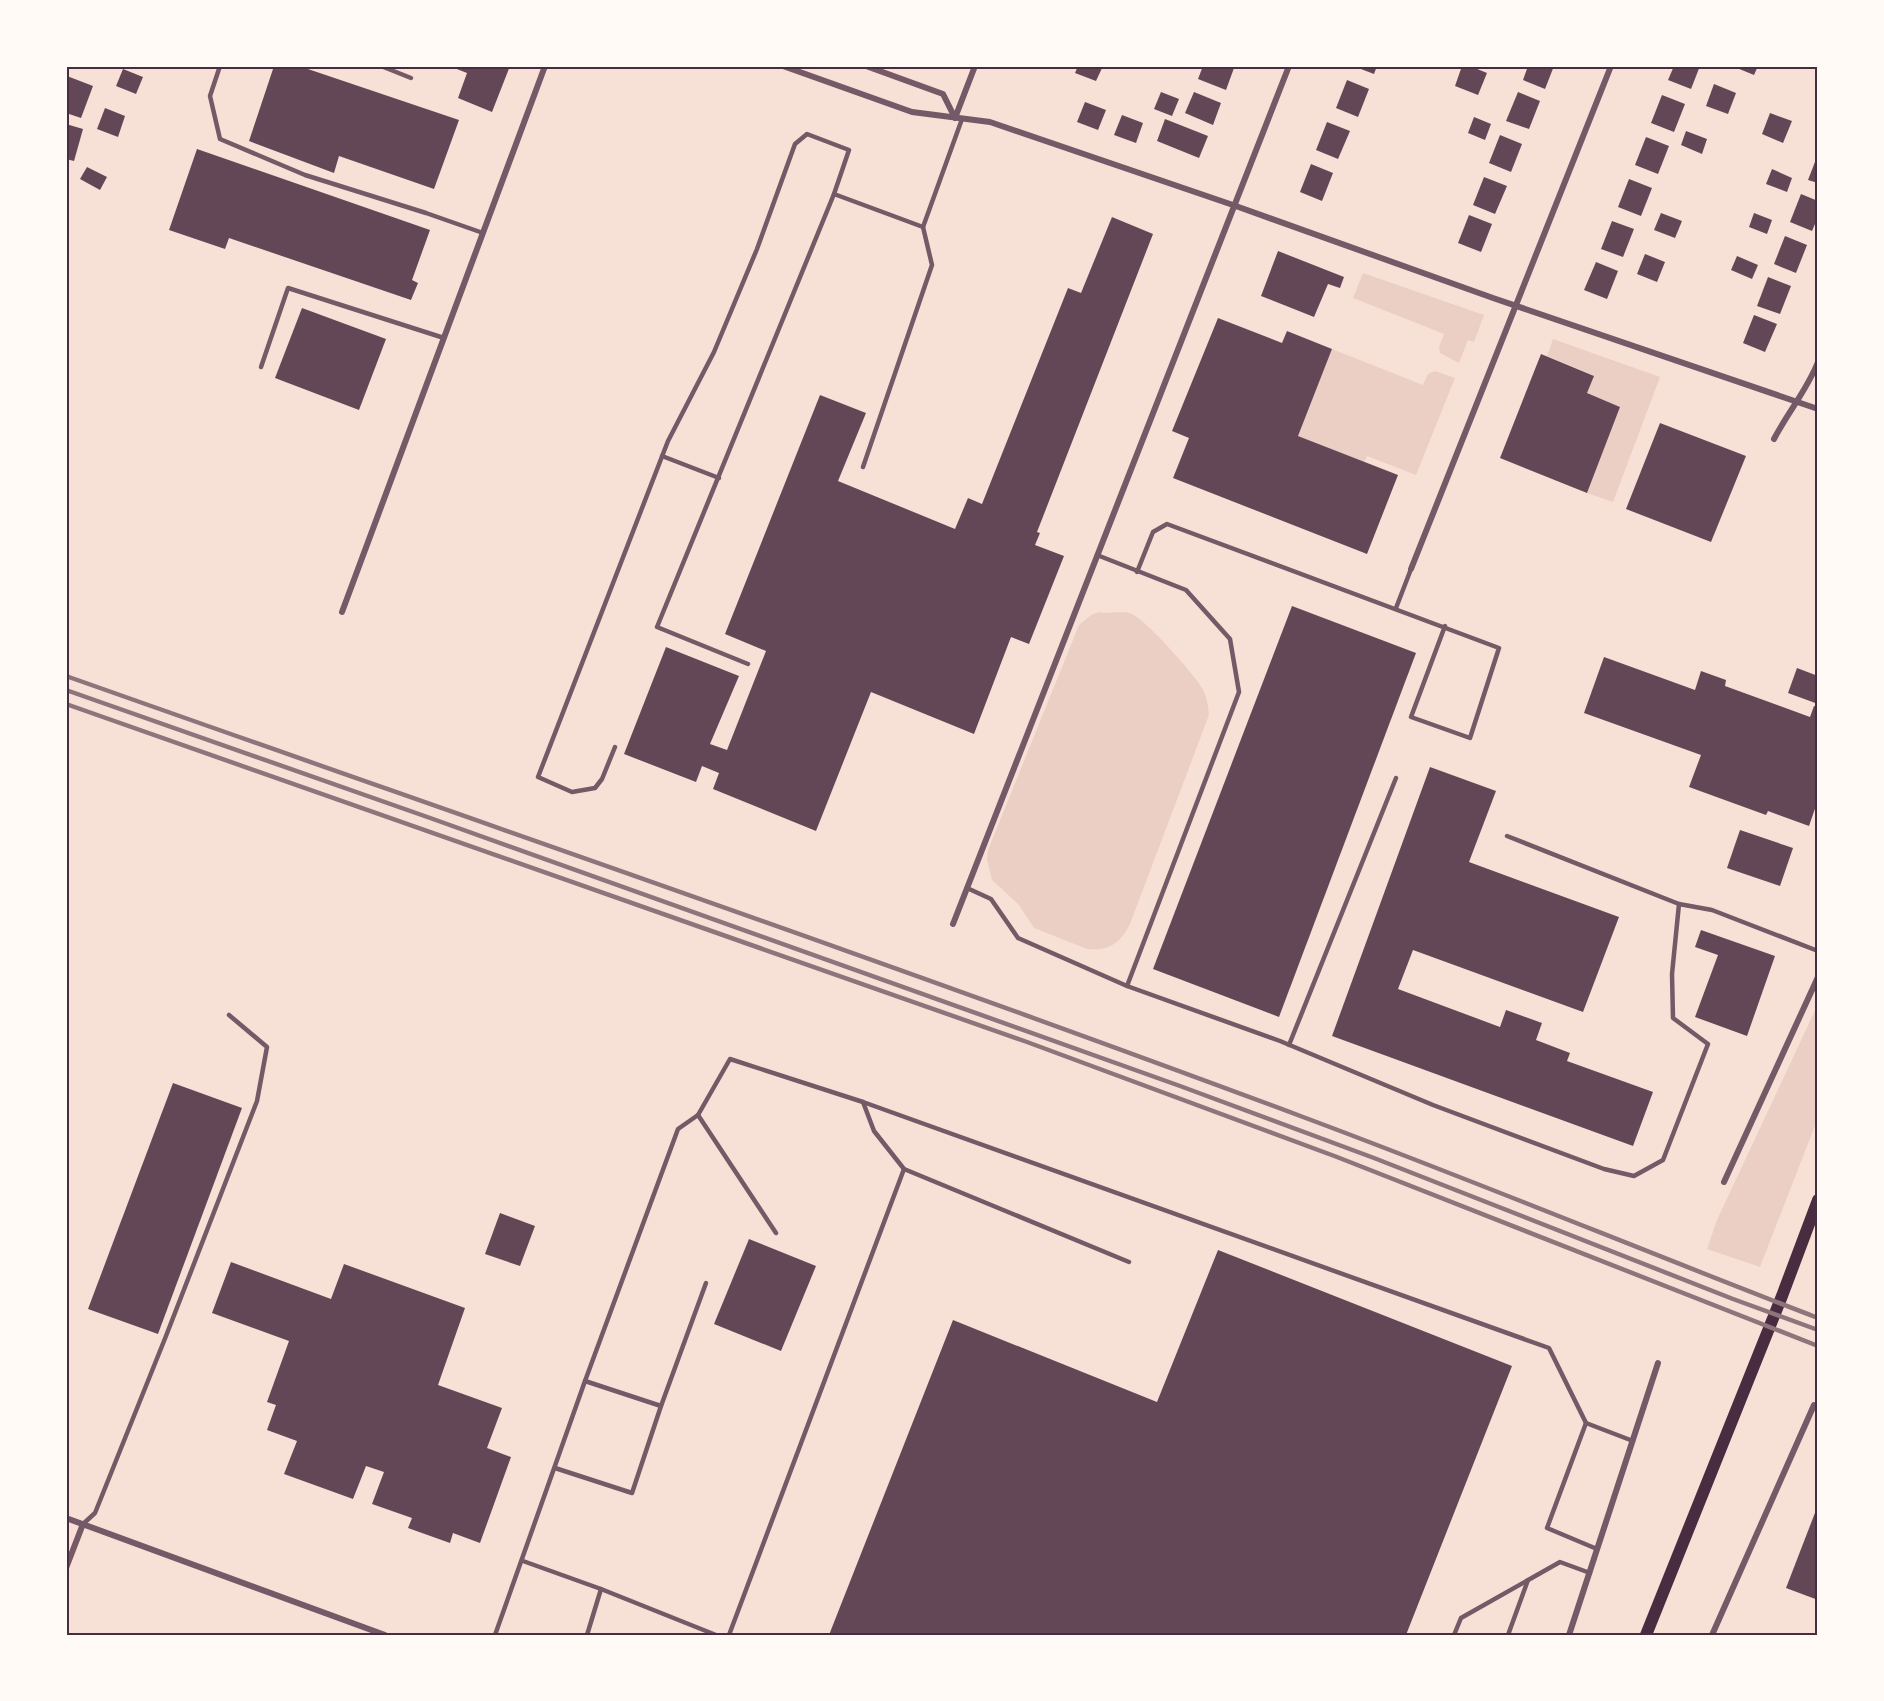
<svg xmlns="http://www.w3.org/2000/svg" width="1884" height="1701" font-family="'Open Sans',sans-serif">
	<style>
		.green { fill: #ebcfc5 }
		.building { fill: #644757 }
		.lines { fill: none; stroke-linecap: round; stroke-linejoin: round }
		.service { stroke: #755966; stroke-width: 4.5 }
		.minor { stroke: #755966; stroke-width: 6 }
		.secondary { stroke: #4a2c40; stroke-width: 12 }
		.rail { stroke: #8f747c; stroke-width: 4.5 }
		.neatline { fill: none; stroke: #4a2c40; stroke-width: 2 }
	</style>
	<rect width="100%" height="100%" fill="#f7e1d7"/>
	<!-- green -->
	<g class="green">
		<path d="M1363,273L1484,315L1474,342L1468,340L1459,363L1440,353L1439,347L1444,334L1353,298Z"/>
		<path d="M1553,339L1660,377L1613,502L1587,493L1620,407L1587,393L1593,375L1547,356Z"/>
		<path d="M1332,349L1423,385L1428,374L1435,371L1455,378L1416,475L1367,456L1364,462L1298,436Z"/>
		<path d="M1099,612C1109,615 1121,610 1132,614C1146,620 1194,674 1202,688C1207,697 1208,705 1209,715L1130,924C1120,943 1110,951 1087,949L1034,928L1019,905L992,880L987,860L988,850L1079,625L1091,615Z"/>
		<path d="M1818,1004V1118L1760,1267L1707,1249L1717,1220Z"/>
	</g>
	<!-- building -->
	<g class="building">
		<path d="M274,66H299L459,120L434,189L339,156L334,173L249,141Z"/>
		<path d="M449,66H510L492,112L458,98L467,73Z"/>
		<path d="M1078,66H1103L1096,81L1075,73Z"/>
		<path d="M1203,66H1229L1234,68L1226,90L1198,79Z"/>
		<path d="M1353,66H1377L1374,74Z"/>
		<path d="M1462,66H1470L1487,73L1478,95L1455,86Z"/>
		<path d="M1528,66H1554L1545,89L1523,80Z"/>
		<path d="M1674,66H1700L1691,89L1668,80Z"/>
		<path d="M1732,66H1758L1754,75Z"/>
		<path d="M123,69L143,77L136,94L116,86Z"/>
		<path d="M67,76L93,86L81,118L66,113Z"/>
		<path d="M1347,80L1369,89L1358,117L1336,108Z"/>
		<path d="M1714,84L1736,93L1728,114L1706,106Z"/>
		<path d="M1161,92L1179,99L1172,116L1154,109Z"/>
		<path d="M1194,92L1221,103L1213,125L1185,113Z"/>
		<path d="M1518,92L1540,101L1529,129L1506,121Z"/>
		<path d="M1662,95L1685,104L1674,132L1651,123Z"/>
		<path d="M1085,102L1106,110L1098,130L1077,122Z"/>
		<path d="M105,108L125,116L118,137L97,129Z"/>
		<path d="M1770,113L1792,121L1783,143L1762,134Z"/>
		<path d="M1122,115L1143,123L1136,143L1114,135Z"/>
		<path d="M1474,117L1491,124L1485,140L1468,133Z"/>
		<path d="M1165,119L1208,136L1199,158L1157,141Z"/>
		<path d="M1327,122L1350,131L1338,159L1316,150Z"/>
		<path d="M66,124L83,129L74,161L66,159Z"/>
		<path d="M1686,131L1707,139L1702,154L1681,145Z"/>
		<path d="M1500,135L1522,144L1511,172L1489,163Z"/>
		<path d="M1646,137L1669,146L1658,174L1635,165Z"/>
		<path d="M197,149L430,230L412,280L418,283L411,300L229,238L225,249L169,230Z"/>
		<path d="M1818,154V183L1808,180Z"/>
		<path d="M1311,164L1333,173L1322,201L1300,192Z"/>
		<path d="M87,167L107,177L100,190L80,179Z"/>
		<path d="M1772,169L1792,178L1787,192L1766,184Z"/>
		<path d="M1484,177L1507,186L1495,214L1473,205Z"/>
		<path d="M1629,179L1652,188L1641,216L1618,207Z"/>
		<path d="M1801,194L1818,201V217L1812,231L1790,222Z"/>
		<path d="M1661,213L1682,221L1675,238L1654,230Z"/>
		<path d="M1754,213L1772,220L1767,234L1749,227Z"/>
		<path d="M1469,215L1492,224L1481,252L1458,243Z"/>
		<path d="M1112,217L1153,234L1037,532L1040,533L1035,545L1064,556L1029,644L1011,637L974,734L871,692L816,831L713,789L719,773L702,766L696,782L624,754L666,647L739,676L710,744L727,750L766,651L725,634L820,395L866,413L838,481L955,529L968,498L982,504L1068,288L1081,293Z"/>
		<path d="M1612,221L1634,229L1623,257L1601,249Z"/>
		<path d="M1785,236L1807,245L1796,273L1774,264Z"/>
		<path d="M1278,251L1344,277L1340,288L1328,284L1314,317L1261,296Z"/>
		<path d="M1645,254L1665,262L1657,282L1637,274Z"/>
		<path d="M1737,256L1758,265L1752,279L1731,270Z"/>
		<path d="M1596,262L1618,271L1607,299L1584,290Z"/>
		<path d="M1768,277L1791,286L1780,314L1757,306Z"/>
		<path d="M302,308L386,339L359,410L275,378Z"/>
		<path d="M1754,315L1777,324L1765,352L1743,343Z"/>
		<path d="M1218,318L1282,343L1287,331L1332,349L1298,436L1398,475L1367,554L1173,478L1189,438L1172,431Z"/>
		<path d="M1541,354L1594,376L1587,393L1620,407L1587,493L1500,458Z"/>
		<path d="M1660,423L1746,456L1711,542L1626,509Z"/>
		<path d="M1292,606L1416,653L1279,1017L1153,969Z"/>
		<path d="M1604,657L1695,690L1701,671L1726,680L1725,686L1810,717L1814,706L1818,707V800L1809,826L1768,811L1766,815L1689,787L1701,755L1584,713Z"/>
		<path d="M1797,668L1818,676V704L1788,693Z"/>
		<path d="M1430,767L1496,791L1469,862L1619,917L1583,1012L1413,950L1398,989L1500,1027L1506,1010L1542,1023L1536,1040L1570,1053L1567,1061L1653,1092L1633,1146L1332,1036Z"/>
		<path d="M1740,830L1793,848L1780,886L1727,868Z"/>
		<path d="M1701,930L1775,956L1747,1036L1695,1017L1718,955L1695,947Z"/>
		<path d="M173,1083L242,1108L158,1334L88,1309Z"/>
		<path d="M500,1213L535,1226L520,1266L485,1254Z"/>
		<path d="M749,1239L816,1266L781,1351L714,1324Z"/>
		<path d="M1218,1250L1512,1366L1406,1635H829L953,1320L1157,1402Z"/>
		<path d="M231,1262L331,1299L344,1264L465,1308L438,1385L502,1408L487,1448L511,1457L480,1543L453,1533L450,1543L408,1528L412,1518L372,1504L384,1472L366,1466L353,1499L284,1474L297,1441L267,1430L276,1405L267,1402L289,1341L212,1313Z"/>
		<path d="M1818,1505V1600L1786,1588Z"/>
	</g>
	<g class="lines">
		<!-- service -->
		<g class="service">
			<path d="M220,66L210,96L220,139L305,175L426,213L483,233"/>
			<path d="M381,66L411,78"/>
			<path d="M261,367L288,288L444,338"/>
			<path d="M662,456L719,478"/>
			<path d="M863,467L932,265L923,227"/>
			<path d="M1137,572L1153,532L1167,524L1499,648L1470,738L1411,717L1445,626"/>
			<path d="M1396,608L1411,569"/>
			<path d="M748,664L657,627L834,194L923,227L962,119"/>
			<path d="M615,747L602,779L595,788L572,792L538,777L668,441L714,352L757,249L795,144L807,134L849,150L834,194"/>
			<path d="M967,888L991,899L1018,938L1127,986L1239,692L1230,639L1186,590L1097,555"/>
			<path d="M1679,904L1712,910L1818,951"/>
			<path d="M1127,986L1280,1041L1433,1105L1604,1169L1634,1176L1663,1160L1708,1044L1673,1018L1672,974L1679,904L1507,836"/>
			<path d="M1289,1045L1396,778"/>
			<path d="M863,1102L874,1131L904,1169L1129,1262"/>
			<path d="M698,1115L776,1233"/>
			<path d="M585,1381L661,1406L706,1283"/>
			<path d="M1586,1423L1547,1528L1597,1549"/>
			<path d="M555,1468L632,1493L661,1406"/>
			<path d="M83,1524L95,1513L166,1336L257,1101L267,1047L229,1015"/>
			<path d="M523,1561L601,1589L587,1635"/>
			<path d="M601,1589L716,1635"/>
			<path d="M495,1635L585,1381L678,1129L698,1115L730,1059L863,1102L1549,1348L1586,1423L1633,1441"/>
			<path d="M729,1635L904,1169"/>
			<path d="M1454,1635L1461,1618L1560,1562L1590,1573"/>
			<path d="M1508,1635L1528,1580"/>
		</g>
		<!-- minor -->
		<g class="minor">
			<path d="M783,66L912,112L990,122L1233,205L1493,298L1818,409"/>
			<path d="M866,66L943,94L955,118L975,66"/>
			<path d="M1774,439C1788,412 1807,390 1818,362"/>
			<path d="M1411,569L1611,66"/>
			<path d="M342,612L545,66"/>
			<path d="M953,924L1289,66"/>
			<path d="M1724,1182L1818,977"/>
			<path d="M66,1518L385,1635"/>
			<path d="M66,1568L83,1524"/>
			<path d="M1569,1635L1658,1363"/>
			<path d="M1712,1635L1814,1405"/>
		</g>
		<!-- secondary -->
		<path class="secondary" d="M1646,1635L1782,1296L1818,1200"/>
		<!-- rail -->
		<g class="rail">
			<path d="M66,676C479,822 893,964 1303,1117C1475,1181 1646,1252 1818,1318"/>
			<path d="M66,690L433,819L1180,1086L1374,1158L1733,1299L1818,1330"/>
			<path d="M66,704L1027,1042L1337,1157L1818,1346"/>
		</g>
	</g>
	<!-- border -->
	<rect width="1884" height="1701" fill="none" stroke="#fffaf5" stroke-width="135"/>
	<rect x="68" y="68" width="1748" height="1566" class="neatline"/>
</svg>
